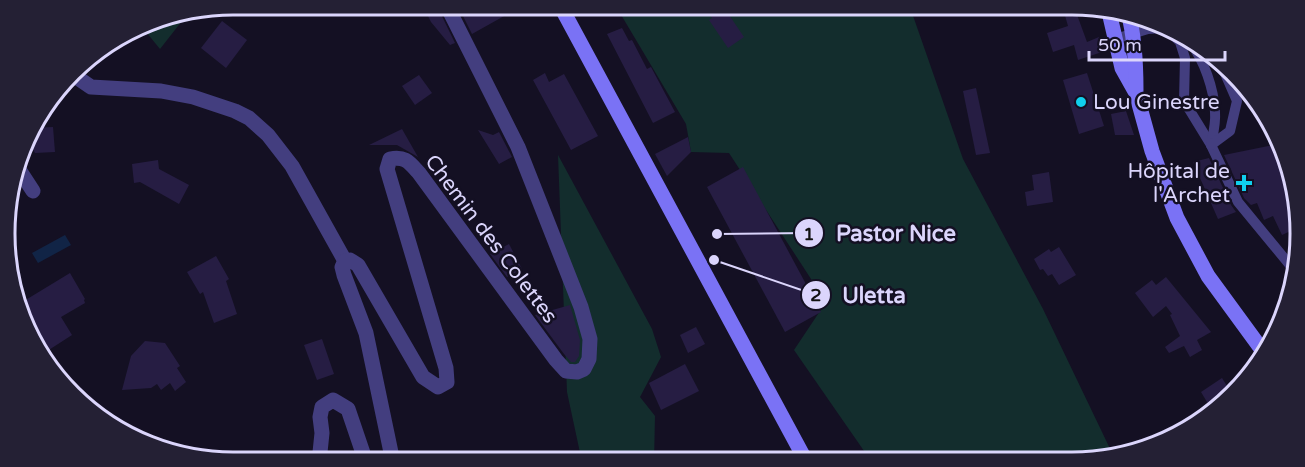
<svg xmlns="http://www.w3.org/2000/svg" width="1305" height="467" font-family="'Varela Round',sans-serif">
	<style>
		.green { fill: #132d2d }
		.water { fill: #112446 }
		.building { fill: #261d43 }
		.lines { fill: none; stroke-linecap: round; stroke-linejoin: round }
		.lane { stroke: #433e7f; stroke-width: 10 }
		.street { stroke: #433e7f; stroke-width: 15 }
		.secondary { stroke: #7a72f5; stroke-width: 15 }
		.poi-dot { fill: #10cfed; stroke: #141023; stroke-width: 2 }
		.labels { text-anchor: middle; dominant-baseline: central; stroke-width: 5; stroke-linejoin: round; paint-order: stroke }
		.poi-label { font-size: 21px; fill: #dbd5fc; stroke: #141023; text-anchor: start }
		.street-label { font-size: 21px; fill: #dbd5fc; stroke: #141023 }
		.rim { fill: none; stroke: #dbd5fc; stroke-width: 3 }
		.leader { fill: none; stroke: #dbd5fc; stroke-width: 2 }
		.callout-dot { fill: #dbd5fc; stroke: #141023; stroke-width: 2 }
		.mark-label { font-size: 18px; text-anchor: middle; font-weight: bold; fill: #111 }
		.callout-label { font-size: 22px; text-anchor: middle; font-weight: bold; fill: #dbd5fc; stroke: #141023; stroke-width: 5; stroke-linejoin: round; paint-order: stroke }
	</style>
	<rect width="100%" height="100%" fill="#141023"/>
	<!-- green -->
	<g class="green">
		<path d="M617,8L911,10L963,159L1043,309L1114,457L1102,460L871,461L794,350L826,302L729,153L691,152L686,124Z"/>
		<path d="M189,12L160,49L142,27L160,17Z"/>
		<path d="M558,155L652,329L661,357L640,397L655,416L654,462H582L567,392Z"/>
	</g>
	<!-- water -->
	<path class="water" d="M65,235L71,245L38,263L32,253Z"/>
	<!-- building -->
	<g class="building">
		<path d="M423,6H437L455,43L450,45L431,22Z"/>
		<path d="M458,6L520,7L472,34Z"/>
		<path d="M706,9H725L744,37L728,48L709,20L712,18Z"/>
		<path d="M1064,12H1076L1087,42L1099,37L1105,51L1078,60L1074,45L1053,52L1047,33L1068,26Z"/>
		<path d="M222,21L247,40L226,68L201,48Z"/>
		<path d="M622,28L629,41L632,40L647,69L651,67L675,112L653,123L607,34Z"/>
		<path d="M545,73L549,82L564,74L598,136L571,150L533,80Z"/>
		<path d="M1087,73L1104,126L1079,134L1063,80Z"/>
		<path d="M419,75L432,93L415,105L402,86Z"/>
		<path d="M976,88L990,153L976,155L963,91Z"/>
		<path d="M1126,111L1134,135H1115L1111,114Z"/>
		<path d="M53,127L55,152L35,153L28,141L32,128Z"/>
		<path d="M402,129L418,157L397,145H369Z"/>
		<path d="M478,130L493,135L499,132L512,157L499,164Z"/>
		<path d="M688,137L691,152L667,176L655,154Z"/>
		<path d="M1278,144L1299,204L1297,228L1282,235L1273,216L1264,220L1257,203L1251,205L1244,198L1224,155Z"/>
		<path d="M1209,158L1231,205L1236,212L1218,219L1193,162Z"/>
		<path d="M158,160L159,169L189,185L179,204L140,182L134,183L132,164Z"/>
		<path d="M743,167L821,312L785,332L707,187Z"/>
		<path d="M1049,172L1053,202L1027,206L1025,192L1034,190L1032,175Z"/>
		<path d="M509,244L522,269L507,277L490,254Z"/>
		<path d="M1059,247L1076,275L1059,285L1052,274L1048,276L1043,269L1040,270L1034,259L1049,249L1051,252Z"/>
		<path d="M216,256L229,279L226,281L237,314L214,323L203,292L200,294L187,272Z"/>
		<path d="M70,273L85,299L84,300L85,303L61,317L72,335L41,355L19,304Z"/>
		<path d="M1166,277L1211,332L1197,340L1202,350L1190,357L1184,346L1169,353L1165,347L1180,336L1170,315L1172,314L1166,306L1153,317L1135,293L1152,280L1156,285Z"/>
		<path d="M570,305L580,340L579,356L575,362H571L564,354L535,315Z"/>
		<path d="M696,327L705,344L688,353L680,335Z"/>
		<path d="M322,339L334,374L317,380L304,345Z"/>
		<path d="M145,341L165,343L180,366L177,368L186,382L175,391L170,383L161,390L157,384L151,388L122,390L131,356Z"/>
		<path d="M685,364L699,391L661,410L649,383Z"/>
		<path d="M1222,378L1232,394L1223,405L1213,412L1201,392Z"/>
	</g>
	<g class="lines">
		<!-- lane -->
		<g class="lane">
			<path d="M1169,31L1180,42L1185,58L1184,101L1211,145L1238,202L1294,270"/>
			<path d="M1115,39L1148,29L1163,28"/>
			<path d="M1190,42C1204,60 1214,89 1215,112C1216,123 1213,135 1211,145"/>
			<path d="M1211,145L1230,131L1237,101L1220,62"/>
		</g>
		<!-- street -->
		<g class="street">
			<path d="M72,74L91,87L161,91L193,97L235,111L249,118L268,135L292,166L345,261"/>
			<path d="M18,168L33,191"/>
			<path d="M319,462L322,433L320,417L322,407L333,400L348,409L366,462"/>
			<path d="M393,462L366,333L344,275L342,267L345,261L350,260L358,265L423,377L438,387L447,382L446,368L387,169L390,159C405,156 409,162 419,173L556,360L566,371L577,372L584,369L589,359L590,339L581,307L518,147L447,6"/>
		</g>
		<!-- secondary -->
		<g class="secondary">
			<path d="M561,7L806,461"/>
			<path d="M1109,12L1122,68L1136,93L1152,151L1177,218L1208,276L1265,354"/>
			<path d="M1128,12C1135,38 1136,63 1136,90"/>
		</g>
	</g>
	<!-- markers -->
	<g class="poi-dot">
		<circle cx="1081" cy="102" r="6"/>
		<path d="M1241 174h6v6h6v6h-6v6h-6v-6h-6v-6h6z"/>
	</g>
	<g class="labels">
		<!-- poi labels -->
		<g class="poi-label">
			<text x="1093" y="102">Lou Ginestre</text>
			<text x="1230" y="171" text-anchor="end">Hôpital de<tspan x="1230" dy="24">l'Archet</tspan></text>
		</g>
		<!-- street labels -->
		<g class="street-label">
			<text transform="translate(491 239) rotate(53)">Chemin des Colettes</text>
		</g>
	</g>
	<!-- crop -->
	<path d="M0 0H1305V467H0ZM233 15H1072A218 218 0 0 1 1290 233V234A218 218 0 0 1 1072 452H233A218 218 0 0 1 15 234V233A218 218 0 0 1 233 15Z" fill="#242034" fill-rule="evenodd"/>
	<path class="rim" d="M233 15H1072A218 218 0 0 1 1290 233V234A218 218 0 0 1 1072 452H233A218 218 0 0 1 15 234V233A218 218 0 0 1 233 15Z"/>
	<!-- callouts -->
	<path class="leader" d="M717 234L809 233M714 260L816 295"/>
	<g class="callout-dot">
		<circle cx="717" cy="234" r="6"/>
		<circle cx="714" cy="260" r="6"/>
		<circle cx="809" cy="233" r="15"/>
		<circle cx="816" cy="295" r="15"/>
	</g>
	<g class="mark-label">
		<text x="809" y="240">1</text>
		<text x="816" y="301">2</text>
	</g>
	<g class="callout-label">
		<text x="896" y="241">Pastor Nice</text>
		<text x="874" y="303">Uletta</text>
	</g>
	<!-- scale -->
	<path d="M1089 51v9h136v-9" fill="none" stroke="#dbd5fc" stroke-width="3"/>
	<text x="1098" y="51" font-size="18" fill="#dbd5fc" stroke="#141023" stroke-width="4.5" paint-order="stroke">50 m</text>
</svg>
